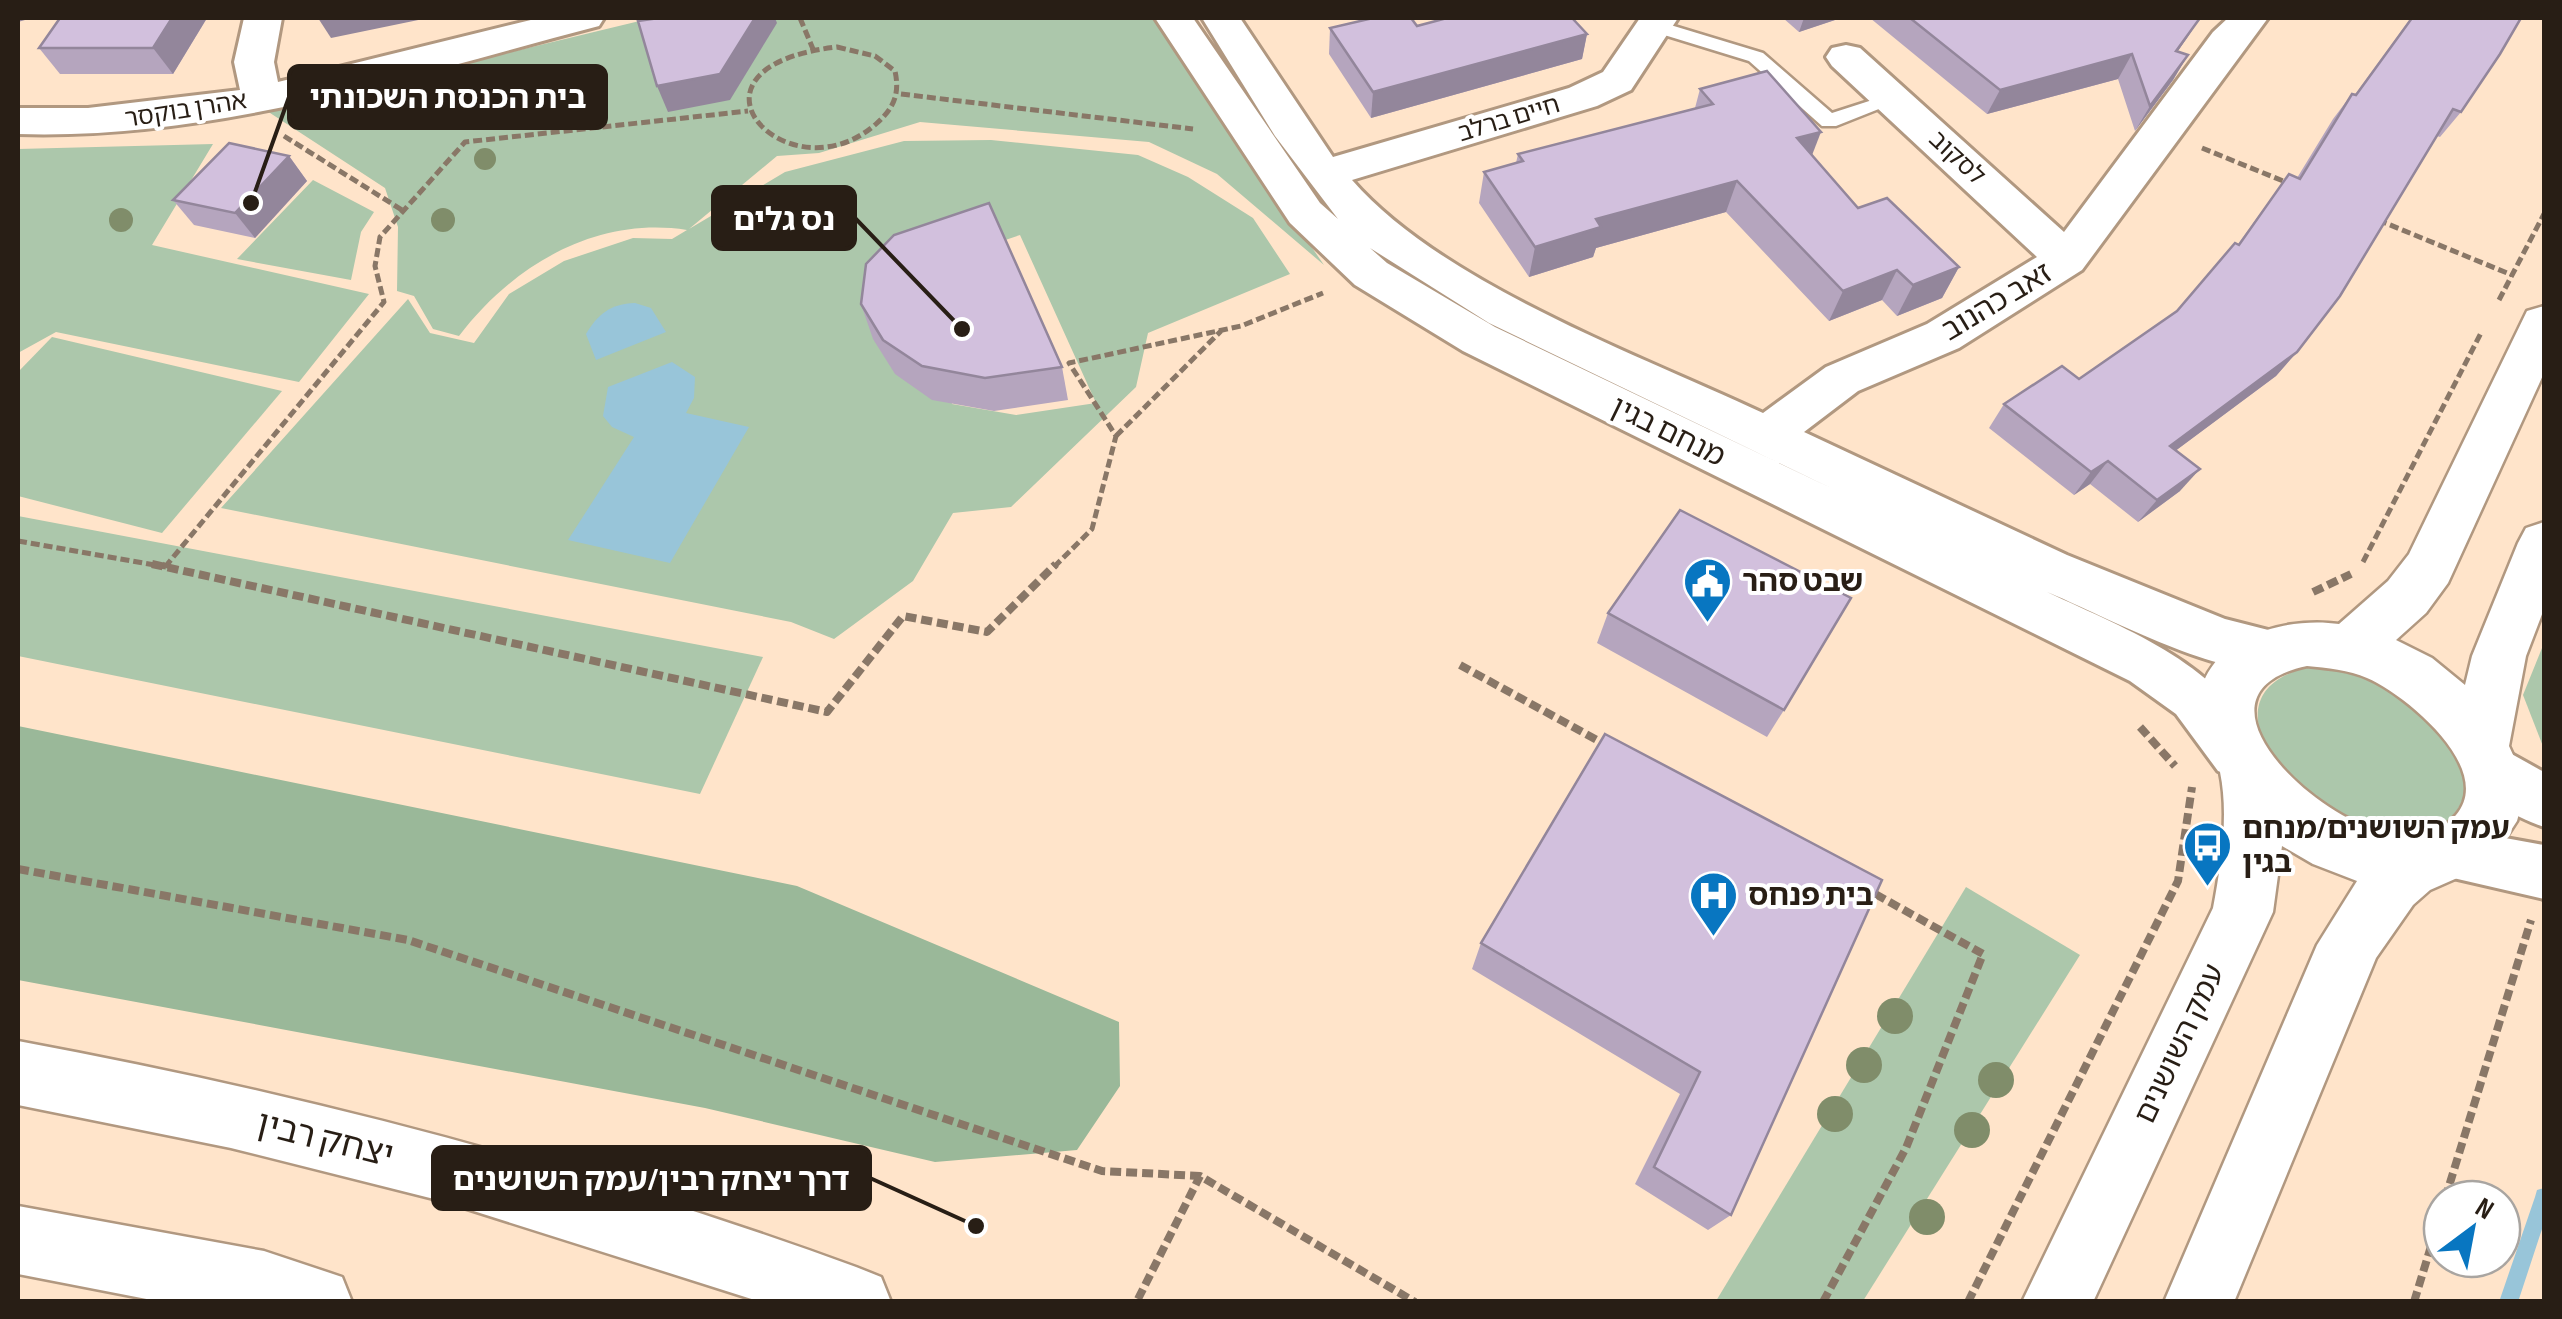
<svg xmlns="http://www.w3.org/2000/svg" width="2562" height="1319" font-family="'Sofia Sans Condensed','Noto Sans Hebrew',sans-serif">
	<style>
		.green { fill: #acc7ab; fill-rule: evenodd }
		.forest { fill: #9ab899 }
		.water { fill: #98c5d9 }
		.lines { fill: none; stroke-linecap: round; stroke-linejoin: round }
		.stream { fill: #98c5d9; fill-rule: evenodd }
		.service-casing { stroke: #b19880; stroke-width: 5 }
		.minor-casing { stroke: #b19880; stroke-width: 6 }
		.tertiary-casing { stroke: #b19880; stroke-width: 5 }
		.secondary-casing { stroke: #b19880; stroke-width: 5 }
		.path-far1 { stroke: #897767; stroke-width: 5; stroke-dasharray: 9 4; stroke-linecap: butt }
		.path { stroke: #897767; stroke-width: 8; stroke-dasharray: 11 5; stroke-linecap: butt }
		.service { fill: #fff; fill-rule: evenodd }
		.minor { fill: #fff; fill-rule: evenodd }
		.tertiary { fill: #fff; fill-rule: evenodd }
		.secondary { fill: #fff; fill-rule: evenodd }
		.tree { fill: #808d6a }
		.wall { fill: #b5a5be }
		.shaded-wall { fill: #93869b }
		.building { fill: #d2c0dd; stroke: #93869b; stroke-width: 2.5 }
		.labels { text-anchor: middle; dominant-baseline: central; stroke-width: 8; stroke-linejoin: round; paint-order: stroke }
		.far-street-label { font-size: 25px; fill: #281e15; stroke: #fff }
		.street-label { font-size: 30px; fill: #281e15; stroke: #fff }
		.poi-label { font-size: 30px; font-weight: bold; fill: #281e15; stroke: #fff; text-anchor: start }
		.near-street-label { font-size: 35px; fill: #281e15; stroke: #fff }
		.leader { fill: none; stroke: #281e15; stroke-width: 4 }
		.callout-dot { fill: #281e15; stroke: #fff; stroke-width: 4 }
		.callout { fill: #281e15; stroke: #281e15; stroke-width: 4 }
		.callout-label { font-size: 32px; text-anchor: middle; font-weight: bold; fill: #fff }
	</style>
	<rect width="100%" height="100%" fill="#ffe4ca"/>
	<!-- green -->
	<g class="green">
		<path d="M652,18H1153L1324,265L1217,174L1149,142L920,122L819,153L777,156L689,229L785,172L904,141L991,140L1138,155L1188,177L1253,218L1290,274L1148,333L1136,387L1011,507L953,513L913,581L834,639L791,622L221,508L408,299L430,333L474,343L509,294L564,261L633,238L672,239L687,230C596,216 513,265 459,336L433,329L414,296L397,291L398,227L385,188L267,111ZM1020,235L1096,403L1016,415L952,404L922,268Z"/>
		<path d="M213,144L152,245L369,294L299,382L56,332L18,353V149Z"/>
		<path d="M313,180L374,212L361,232L351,280L237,259Z"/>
		<path d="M52,337L282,391L162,533L18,496V372Z"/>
		<path d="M18,516L763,657L700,794L18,656Z"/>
		<path d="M2544,643V749L2523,695Z"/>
		<path d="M2318,665C2350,668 2398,683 2423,706C2436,717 2456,746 2462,762C2480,804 2437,843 2396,838C2364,834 2324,819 2298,798C2290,791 2283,776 2277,767C2242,714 2254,677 2318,665Z"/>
		<path d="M1966,887L2080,955L1863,1301H1716Z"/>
	</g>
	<!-- forest -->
	<path class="forest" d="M18,726L797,886L1119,1022L1120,1086L1077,1150L935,1162L705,1108L18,980Z"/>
	<!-- water -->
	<g class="water">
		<path d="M635,303L651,308L666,332L596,360L586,334C598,314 610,304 635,303Z"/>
		<path d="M672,362L695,377L694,398L686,413L749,427L670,563L568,540L634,437L612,427L603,416L608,387Z"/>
	</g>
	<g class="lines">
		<!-- stream -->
		<path class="stream" d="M2544,1188V1223L2518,1302H2499L2535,1197L2537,1190Z"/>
		<defs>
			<path id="service" d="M1654,20L1763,53L1832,113L1894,93L1904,99L1836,126H1822L1749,61L1648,30L1645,26Z"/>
			<g id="minor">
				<path d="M244,18H282L274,62L278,82L539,18H604L599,26C407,76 217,140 18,134V108H88L240,90L234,62Z"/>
				<path d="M1155,18H1193L1320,203L1338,219L1275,136L1202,18H1240L1333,157L1569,88L1603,72L1640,18H1678L1631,90L1597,106L1352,180C1443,284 1637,354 1763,413L1826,367L1927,324L2037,257L1832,66L1826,57L1832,48L1846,45L1860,48L2064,232L2213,32L2228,18H2268L2082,270L1959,348L1858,391L1804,432L2067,555L2225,619L2288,635L2296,651L2288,667C2233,687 2104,615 2047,592C2132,632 2222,664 2264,754L2256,771L2237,778L2218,771L2176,714L2130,681L1463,351L1355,285L1290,223ZM1370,248L1489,323L1833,489L1495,327L1387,263Z"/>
				<path d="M2490,742L2544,772V827C2515,817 2476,796 2463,767L2471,750Z"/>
				<path d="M2456,829L2544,845V899L2436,874L2428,855L2436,836Z"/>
			</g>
			<path id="tertiary" d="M2544,306V373L2448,583L2426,613L2396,640L2432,658L2465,685L2472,656L2518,543L2526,528L2544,522V609L2526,656L2509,746L2519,768L2524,795L2517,821L2489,864L2430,890L2413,905L2376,958L2234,1302H2164L2317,945L2357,881L2313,864L2282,846L2273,912L2093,1302H2022L2213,908C2221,865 2229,815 2220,772C2216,755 2203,740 2200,722C2188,644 2279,615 2339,624L2388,581L2409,554L2527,311ZM2307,666C2327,668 2349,670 2367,678C2405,694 2496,769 2456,815C2436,838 2416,837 2387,832C2316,821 2179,693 2307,666Z"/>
			<g id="secondary">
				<path d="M18,1041C304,1094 582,1167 856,1267L881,1277L891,1302H761L442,1201L231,1148L18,1105Z"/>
				<path d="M18,1206L264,1251L342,1277L352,1302H162L18,1274Z"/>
			</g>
		</defs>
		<!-- service casing -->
		<use href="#service" class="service-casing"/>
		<!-- minor casing -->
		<use href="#minor" class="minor-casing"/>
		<!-- tertiary casing -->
		<use href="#tertiary" class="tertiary-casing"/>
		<!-- secondary casing -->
		<use href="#secondary" class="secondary-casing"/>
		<!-- path-far1 -->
		<g class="path-far1">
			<path d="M800,18L813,49"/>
			<path d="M837,47L875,56L895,71C900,94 894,108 876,124C788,201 662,67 837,47Z"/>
			<path d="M901,94L1193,129"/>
			<path d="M284,136L402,210"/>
			<path d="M2202,148L2288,183"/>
			<path d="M2378,220L2512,275"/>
			<path d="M2499,300L2544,214"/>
			<path d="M1116,436L1221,331"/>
			<path d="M18,541L166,567"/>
			<path d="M2363,562L2481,333"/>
			<path d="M165,567L384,302L375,266L380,237L465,142L748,111"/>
			<path d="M1054,567L1092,529L1116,436L1069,363L1241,326L1323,293"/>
		</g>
		<!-- path -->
		<g class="path">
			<path d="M152,564L827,712L903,616L987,632L1056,564"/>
			<path d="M165,567L167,564"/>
			<path d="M2313,592L2351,574"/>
			<path d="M1460,665L1608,746"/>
			<path d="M2140,727L2175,766"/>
			<path d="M18,869L408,940L1102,1171L1200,1176L1415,1302"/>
			<path d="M2445,1199L2531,920"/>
			<path d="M1138,1299L1200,1176"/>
			<path d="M1823,1302L1906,1148L1983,954L1868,890"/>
			<path d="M1968,1302L2178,881L2192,787"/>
			<path d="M2414,1302L2442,1210"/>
		</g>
		<!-- service -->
		<use href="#service" class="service"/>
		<!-- minor -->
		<use href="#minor" class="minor"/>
		<!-- tertiary -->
		<use href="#tertiary" class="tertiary"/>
		<!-- secondary -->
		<use href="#secondary" class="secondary"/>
	</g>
	<!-- trees -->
	<g class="tree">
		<circle cx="485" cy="159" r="11"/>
		<circle cx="121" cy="220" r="12"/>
		<circle cx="443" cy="220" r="12"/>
		<circle cx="1895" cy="1016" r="18"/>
		<circle cx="1864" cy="1065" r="18"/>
		<circle cx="1996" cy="1080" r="18"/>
		<circle cx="1835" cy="1114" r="18"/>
		<circle cx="1972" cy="1130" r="18"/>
		<circle cx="1927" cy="1217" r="18"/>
	</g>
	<!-- wall -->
	<g class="wall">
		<path d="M60,18H207L173,74H60L39,48Z"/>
		<path d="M1783,18H1841L1799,32Z"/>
		<path d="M1870,18H2200L2178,51L2188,55L2173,80L2135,131L2118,79L1987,114Z"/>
		<path d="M2411,18L2461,112L2440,137L2437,136L2297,352L2276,376L2175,451L2180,491L2138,522L2090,484L2074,495L1989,428L2004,404L2079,379L2177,311L2238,244L2289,174L2297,178L2333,119L2352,94L2355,95Z"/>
		<path d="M1417,26L1587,34L1582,59L1371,118L1329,54L1330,28Z"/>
		<path d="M1700,89L1812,155L1858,208L1959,267L1942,298L1897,316L1882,300L1829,321L1726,212L1596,248L1593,257L1529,277L1479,203L1484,172L1516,163L1518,154L1695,108Z"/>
		<path d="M289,156L307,181L255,238L194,225L173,200Z"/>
		<path d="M861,304L1062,367L1068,400L994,411L932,400L895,374L873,339Z"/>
		<path d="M1608,613L1784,710L1767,737L1597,643Z"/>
		<path d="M1882,880L1731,1215L1708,1230L1635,1184L1680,1094L1472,969L1481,943Z"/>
	</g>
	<!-- shaded-wall -->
	<g class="shaded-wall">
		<path d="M18,18H32L18,22Z"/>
		<path d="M172,18H207L173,74L153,48Z"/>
		<path d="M318,18H428L331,38Z"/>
		<path d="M755,18H775L777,23L730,100L668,112L657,86Z"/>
		<path d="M1804,18H1841L1799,32Z"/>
		<path d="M2200,18L2187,38L2161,75L2176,51Z"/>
		<path d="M1587,34L1582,59L1371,118L1373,92Z"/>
		<path d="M2132,54L2118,79L1987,114L2000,90Z"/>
		<path d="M2188,55L2173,80L2135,131L2150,106Z"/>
		<path d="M1821,132L1809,163L1797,138Z"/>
		<path d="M289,156L307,181L255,238L235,213Z"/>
		<path d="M1737,181L1726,212L1596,248L1593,257L1529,277L1535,247L1596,219Z"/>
		<path d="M1959,267L1942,298L1897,316L1913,285Z"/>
		<path d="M1897,270L1882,300L1829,321L1843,291Z"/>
		<path d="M2297,352L2276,376L2151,469L2170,446Z"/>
		<path d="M2108,461L2090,484L2074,495L2091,472Z"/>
		<path d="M2200,469L2180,491L2138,522L2157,500Z"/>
	</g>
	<!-- building -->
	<g class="building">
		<path d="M60,18H172L153,48H39Z"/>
		<path d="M659,18H755L720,74L657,86L638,21Z"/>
		<path d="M1373,18H1411L1417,26L1447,18H1572L1587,34L1373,92L1330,28Z"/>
		<path d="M1910,18H2200L2176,51L2188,55L2150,106L2132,54L2000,90Z"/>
		<path d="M2412,18H2521L2500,54L2461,112L2453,109L2340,296L2297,352L2170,446L2200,469L2157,500L2108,461L2091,472L2004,404L2062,366L2079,379L2177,311L2235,243L2239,245L2289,174L2300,179L2352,94L2356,95Z"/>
		<path d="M1767,71L1821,132L1797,138L1858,208L1887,198L1959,267L1913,285L1897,270L1843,291L1737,181L1596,219L1601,227L1535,247L1484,172L1523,161L1518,154L1713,104L1700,89Z"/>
		<path d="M229,143L289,156L235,213L173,200Z"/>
		<path d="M989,203L1062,367L985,378L922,366L883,340L861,304L866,264L894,235Z"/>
		<path d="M1680,510L1851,598L1784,710L1608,613Z"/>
		<path d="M1605,734L1882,880L1731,1215L1654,1167L1700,1072L1481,943Z"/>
	</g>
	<!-- icons -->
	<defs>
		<symbol id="civic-pin" viewBox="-11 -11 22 30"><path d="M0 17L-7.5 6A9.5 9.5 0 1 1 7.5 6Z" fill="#0876c1" stroke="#fff"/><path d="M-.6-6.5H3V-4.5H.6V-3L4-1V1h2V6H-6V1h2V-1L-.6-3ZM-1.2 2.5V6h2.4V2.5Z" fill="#fff"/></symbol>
		<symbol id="bus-pin" viewBox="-11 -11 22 30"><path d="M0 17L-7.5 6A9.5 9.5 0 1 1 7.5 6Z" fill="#0876c1" stroke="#fff"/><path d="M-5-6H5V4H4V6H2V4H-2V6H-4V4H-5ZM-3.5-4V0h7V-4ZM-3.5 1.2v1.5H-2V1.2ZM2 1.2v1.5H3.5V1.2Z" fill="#fff"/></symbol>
		<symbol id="hospital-pin" viewBox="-11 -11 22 30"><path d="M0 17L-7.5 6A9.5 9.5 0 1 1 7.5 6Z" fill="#0876c1" stroke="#fff"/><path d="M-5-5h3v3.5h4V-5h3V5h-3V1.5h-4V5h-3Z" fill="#fff"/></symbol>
	</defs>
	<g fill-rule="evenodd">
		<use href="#civic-pin" x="1680" y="554" width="55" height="75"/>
		<use href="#bus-pin" x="2180" y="818" width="55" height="75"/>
		<use href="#hospital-pin" x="1686" y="868" width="55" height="75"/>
	</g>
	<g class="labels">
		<!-- far-street labels -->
		<g class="far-street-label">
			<text transform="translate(186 110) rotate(-9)">אהרן בוקסר</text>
			<text transform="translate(1509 119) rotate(-17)">חיים ברלב</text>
			<text transform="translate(1957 158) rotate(43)">לסקוב</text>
		</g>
		<!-- street labels -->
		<g class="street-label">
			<text transform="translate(1997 302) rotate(-31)">זאב כהנוב</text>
			<text transform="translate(1668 432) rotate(26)">מנחם בגין</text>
			<text transform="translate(2180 1044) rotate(-65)">עמק השושנים</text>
		</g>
		<!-- poi labels -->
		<g class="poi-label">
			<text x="1742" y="582">שבט סהר</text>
			<text x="2242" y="829">עמק השושנים/מנחם<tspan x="2242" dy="34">בגין</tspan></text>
			<text x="1748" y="896">בית פנחס</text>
		</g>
		<!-- near-street labels -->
		<g class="near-street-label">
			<text transform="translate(325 1140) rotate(14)">יצחק רבין</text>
		</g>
	</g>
	<!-- callouts -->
	<path class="leader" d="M251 203L289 97M962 329L855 218M976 1226L870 1178"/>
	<g class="callout-dot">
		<circle cx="251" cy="203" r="10"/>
		<circle cx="962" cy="329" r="10"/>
		<circle cx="976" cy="1226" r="10"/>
	</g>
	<g class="callout">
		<rect x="289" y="66" width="317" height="62" rx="10"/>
		<rect x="713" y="187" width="142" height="62" rx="10"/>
		<rect x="433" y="1147" width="437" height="62" rx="10"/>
	</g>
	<g class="callout-label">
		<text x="448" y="108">בית הכנסת השכונתי</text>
		<text x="784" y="230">נס גלים</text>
		<text x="651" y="1190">דרך יצחק רבין/עמק השושנים</text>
	</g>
	<!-- border -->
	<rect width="2562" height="1319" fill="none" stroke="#281e15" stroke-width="40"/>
	<!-- north arrow -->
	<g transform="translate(2472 1229) rotate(32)"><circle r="48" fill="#ffffff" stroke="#a9a5a1" stroke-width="2.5"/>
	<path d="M0-8L18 38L0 25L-18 38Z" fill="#0876c1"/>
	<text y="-15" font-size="28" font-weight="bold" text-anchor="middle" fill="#281e15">N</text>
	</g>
</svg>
